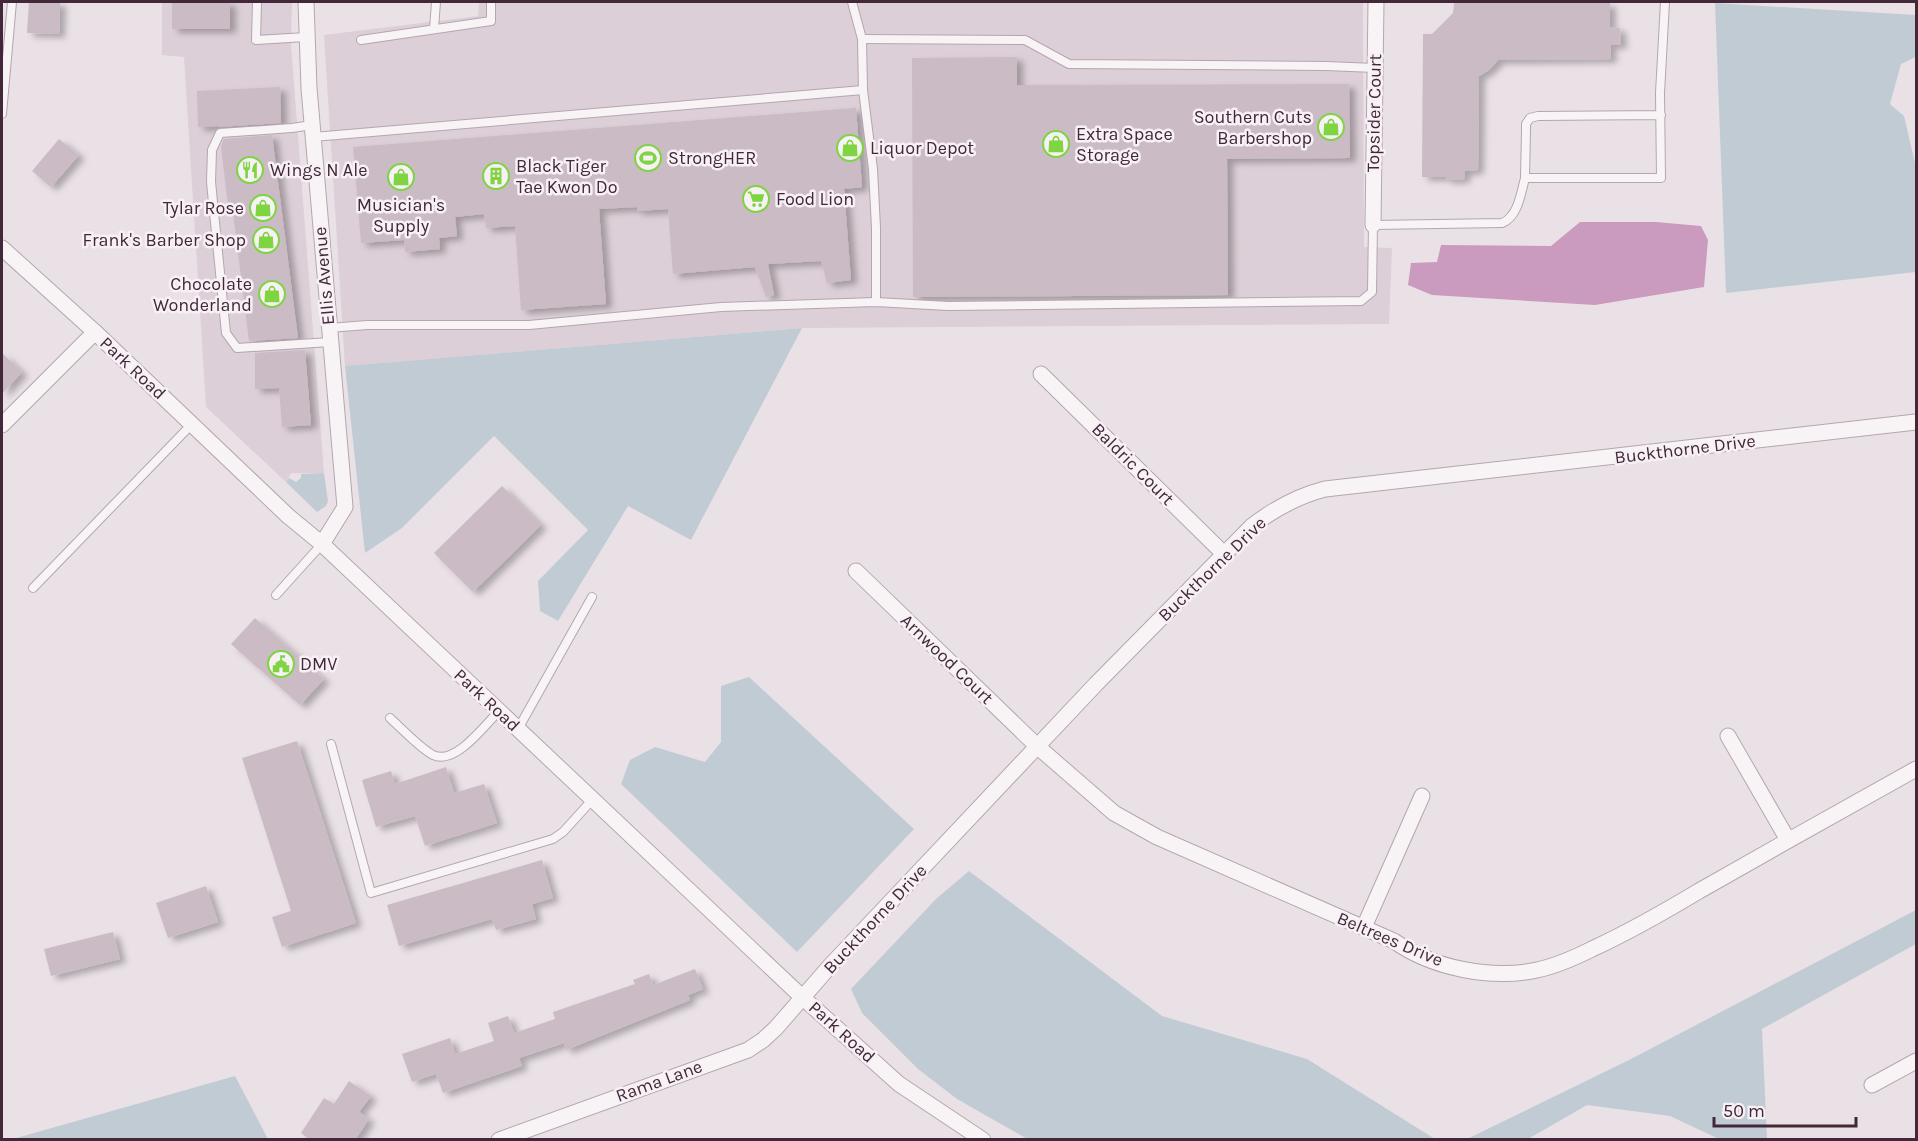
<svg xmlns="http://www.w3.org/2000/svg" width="1918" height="1141" font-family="Karla,sans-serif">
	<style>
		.built { fill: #dccfd7 }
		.green { fill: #c1cbd4 }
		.water { fill: #cb9abf }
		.building { fill: #cabbc5; filter: url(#shadow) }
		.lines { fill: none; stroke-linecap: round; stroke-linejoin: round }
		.lane-casing { stroke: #b4a6af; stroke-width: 10 }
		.street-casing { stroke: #b4a6af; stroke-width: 17 }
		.lane { stroke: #f8f4f6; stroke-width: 8 }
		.street { stroke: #f8f4f6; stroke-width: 15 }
		.labels { text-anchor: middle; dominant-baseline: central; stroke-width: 5; stroke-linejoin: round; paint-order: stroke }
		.street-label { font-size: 18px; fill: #422839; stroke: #f7f0f5 }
		.poi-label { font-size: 18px; fill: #422839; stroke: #f7f0f5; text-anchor: start }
	</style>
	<defs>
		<filter id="shadow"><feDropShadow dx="6" dy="4" stdDeviation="3" flood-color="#0004"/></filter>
	</defs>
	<rect width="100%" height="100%" fill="#eae1e7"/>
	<!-- built -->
	<g class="built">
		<path d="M162,2H292L291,45L324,473H291L286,482L206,407L184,57L162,55Z"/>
		<path d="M479,2H1363L1364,247L1392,248L1389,324L802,328L345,366L324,35L478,16Z"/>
	</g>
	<!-- green -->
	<g class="green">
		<path d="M1715,3L1916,15V57L1901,64L1890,104L1904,116L1916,167V272L1726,293Z"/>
		<path d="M802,328L691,540L628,506L558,621L540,611L538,581L588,530L494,436L402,528L365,553L345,366Z"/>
		<path d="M324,473L328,501L326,506L317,512L286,482L289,478L296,482L301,478V474Z"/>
		<path d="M749,677L914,829L797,952L621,784L630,760L655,747L705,762L721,742V686Z"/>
		<path d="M969,871L1162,1016L1307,1059L1435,1139L1029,1140L957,1099L918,1069L862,1013L851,989L936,899Z"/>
		<path d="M1916,910V944L1762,1029L1767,1139H1719L1670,1116L1587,1105L1528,1139H1467L1631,1059Z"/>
		<path d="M235,1076L268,1139H13Z"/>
	</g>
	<!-- water -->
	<path class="water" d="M1580,222H1656L1701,226L1708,240L1704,287L1595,305L1432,295L1408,285L1411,263L1437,262L1441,245L1551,246Z"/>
	<!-- building -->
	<g class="building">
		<path d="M29,2H60L59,34L27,33Z"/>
		<rect x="172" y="2" width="58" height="27"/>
		<path d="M1454,3H1610V27L1620,28L1621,45H1610L1611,59L1498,60L1489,70L1479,76L1478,170L1465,171L1464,179L1447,180L1446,177H1422L1423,34H1432L1453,13Z"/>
		<path d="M1017,57V85L1349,84L1350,158L1227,159L1228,295L913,297L912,58Z"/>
		<path d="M280,87L281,123L218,127V126L198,127L197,91Z"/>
		<path d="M856,108L862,187L844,189L851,280L827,283L821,261L768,264L774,295L766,297L755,267L673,274L668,209L637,211V207L599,209L606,304L521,310L515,226L486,228L484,214L455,217L457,236L439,238L440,249L405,252L404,240L361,243L353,147Z"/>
		<path d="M272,135L298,338L249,341L232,204L228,205L221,146L224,139Z"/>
		<path d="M59,139L79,155L51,187L32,171Z"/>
		<path d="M305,350L311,425L282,427L279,388L255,389V353Z"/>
		<path d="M2,353L22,372L2,394Z"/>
		<path d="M502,486L541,525L473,592L434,553Z"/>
		<path d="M255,618L324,679L300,705L231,644Z"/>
		<path d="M297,741L356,923L282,947L272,917L291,911L242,758Z"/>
		<path d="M446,767L454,793L484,784L497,823L425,846L415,816L376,827L362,780L391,771L395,784Z"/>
		<path d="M542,860L553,898L532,904L536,919L496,930L492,919L399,946L387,905Z"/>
		<path d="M206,886L218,922L168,938L156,903Z"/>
		<path d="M113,932L120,959L51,976L44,949Z"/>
		<path d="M695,969L703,989L688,995L690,1000L566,1050L564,1043L519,1058L522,1066L443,1093L436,1074L412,1082L402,1054L450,1038L455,1054L494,1041L488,1023L508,1016L514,1033L555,1019L553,1012L635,984L633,980L649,974L653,985Z"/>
		<path d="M349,1081L371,1096L359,1112L369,1119L355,1140H310L301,1133L324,1098L334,1104Z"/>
	</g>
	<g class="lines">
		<defs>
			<g id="lane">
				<path d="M257,2L256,40L306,37"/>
				<path d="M852,2L862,39L863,90L873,169L876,228V302"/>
				<path d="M434,29L436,2"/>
				<path d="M862,39L1025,40L1069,64L1326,66L1375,68"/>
				<path d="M361,40L491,21V2"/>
				<path d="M2,114L12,2"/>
				<path d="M1661,115L1538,116L1530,118L1526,124V130L1525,178H1661L1660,93L1665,2"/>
				<path d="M312,125L292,128L220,133L212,150L211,182L226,333L237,348L330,342"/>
				<path d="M313,137L863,90"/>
				<path d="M329,328L367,325H529L721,307L876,302L948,306L1361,301L1372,292L1373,225L1502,223C1518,217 1521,193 1525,178"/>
				<path d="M33,588L192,424"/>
				<path d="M276,595L322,544"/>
				<path d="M390,718C401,728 421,749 433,755C455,766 485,725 499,711"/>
				<path d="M518,729L592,597"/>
				<path d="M331,744L371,893L553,839L563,832L593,799"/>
			</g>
			<g id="street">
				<path d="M306,2L309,88L345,507L322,544"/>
				<path d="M1373,225L1376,2"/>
				<path d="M2,248L95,332L288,516L322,544L802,997L899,1084L983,1140"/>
				<path d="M1041,374L1224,554"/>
				<path d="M2,425L95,332"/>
				<path d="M856,571L1038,747L1114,813L1157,837L1394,941C1432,968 1491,980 1537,970C1556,966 1574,958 1592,949C1629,932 1664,912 1699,891C1771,850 1844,809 1916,769"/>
				<path d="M1728,736L1788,840"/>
				<path d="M1364,927L1422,796"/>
				<path d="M1872,1085L1916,1061"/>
				<path d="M499,1140L748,1050L763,1040L776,1028L830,966L1096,684L1252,526C1274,509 1298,496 1325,489L1916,422"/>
			</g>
		</defs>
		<!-- lane casing -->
		<use href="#lane" class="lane-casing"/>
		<!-- street casing -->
		<use href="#street" class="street-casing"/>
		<!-- lane -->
		<use href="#lane" class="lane"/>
		<!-- street -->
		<use href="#street" class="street"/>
	</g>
	<!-- icons -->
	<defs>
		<symbol id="shop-ring" viewBox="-11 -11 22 22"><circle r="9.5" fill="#f7f0f5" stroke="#7ed441" stroke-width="1.5"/><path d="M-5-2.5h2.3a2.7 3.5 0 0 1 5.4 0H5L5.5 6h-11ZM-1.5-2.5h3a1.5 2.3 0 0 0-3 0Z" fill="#7ed441"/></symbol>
		<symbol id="stadium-ring" viewBox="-11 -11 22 22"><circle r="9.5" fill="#f7f0f5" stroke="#7ed441" stroke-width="1.5"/><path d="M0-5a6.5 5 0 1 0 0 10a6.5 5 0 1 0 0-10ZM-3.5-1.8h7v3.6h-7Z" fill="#7ed441"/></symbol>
		<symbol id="restaurant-ring" viewBox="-11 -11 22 22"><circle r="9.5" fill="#f7f0f5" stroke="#7ed441" stroke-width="1.5"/><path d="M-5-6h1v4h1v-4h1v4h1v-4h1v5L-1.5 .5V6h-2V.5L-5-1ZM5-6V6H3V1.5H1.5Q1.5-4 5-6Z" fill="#7ed441"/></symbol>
		<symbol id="building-ring" viewBox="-11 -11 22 22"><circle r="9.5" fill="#f7f0f5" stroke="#7ed441" stroke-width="1.5"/><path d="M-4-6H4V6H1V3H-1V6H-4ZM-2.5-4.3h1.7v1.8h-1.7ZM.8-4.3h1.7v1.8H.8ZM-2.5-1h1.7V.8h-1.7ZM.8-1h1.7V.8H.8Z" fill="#7ed441"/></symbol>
		<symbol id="supermarket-ring" viewBox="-11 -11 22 22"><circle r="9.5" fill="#f7f0f5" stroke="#7ed441" stroke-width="1.5"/><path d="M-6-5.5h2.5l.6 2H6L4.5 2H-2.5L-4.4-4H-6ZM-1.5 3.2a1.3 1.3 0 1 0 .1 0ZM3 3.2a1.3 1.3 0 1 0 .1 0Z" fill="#7ed441"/></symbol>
		<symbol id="civic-ring" viewBox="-11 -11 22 22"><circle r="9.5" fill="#f7f0f5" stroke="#7ed441" stroke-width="1.5"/><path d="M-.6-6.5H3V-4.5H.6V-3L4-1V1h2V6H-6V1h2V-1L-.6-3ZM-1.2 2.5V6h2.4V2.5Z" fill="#7ed441"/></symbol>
	</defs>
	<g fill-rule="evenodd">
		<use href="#shop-ring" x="1316" y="112" width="30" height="30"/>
		<use href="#shop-ring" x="1041" y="129" width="30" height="30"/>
		<use href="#shop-ring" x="835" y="133" width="30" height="30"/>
		<use href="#stadium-ring" x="633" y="143" width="30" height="30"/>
		<use href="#restaurant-ring" x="235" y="155" width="30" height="30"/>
		<use href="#building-ring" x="481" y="161" width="30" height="30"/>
		<use href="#shop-ring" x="386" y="162" width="30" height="30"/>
		<use href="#supermarket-ring" x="741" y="184" width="30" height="30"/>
		<use href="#shop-ring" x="248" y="193" width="30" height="30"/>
		<use href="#shop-ring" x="251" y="225" width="30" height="30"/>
		<use href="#shop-ring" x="257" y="279" width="30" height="30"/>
		<use href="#civic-ring" x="266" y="649" width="30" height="30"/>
	</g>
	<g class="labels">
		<!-- street labels -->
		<g class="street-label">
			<text transform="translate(1374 113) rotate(-89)">Topsider Court</text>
			<text transform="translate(324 276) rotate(-95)">Ellis Avenue</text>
			<text transform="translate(133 368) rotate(43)">Park Road</text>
			<text transform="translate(1685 449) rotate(-7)">Buckthorne Drive</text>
			<text transform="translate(1133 464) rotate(45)">Baldric Court</text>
			<text transform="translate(1212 569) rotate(-44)">Buckthorne Drive</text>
			<text transform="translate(947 659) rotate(44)">Arnwood Court</text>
			<text transform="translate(487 700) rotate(43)">Park Road</text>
			<text transform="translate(875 919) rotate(-47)">Buckthorne Drive</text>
			<text transform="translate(1390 939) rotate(23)">Beltrees Drive</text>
			<text transform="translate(842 1032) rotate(42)">Park Road</text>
			<text transform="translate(659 1081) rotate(-20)">Rama Lane</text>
		</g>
		<!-- poi labels -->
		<g class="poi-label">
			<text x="1312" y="117" text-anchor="end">Southern Cuts<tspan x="1312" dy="21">Barbershop</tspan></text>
			<text x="1076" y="134">Extra Space<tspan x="1076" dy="21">Storage</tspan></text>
			<text x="870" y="148">Liquor Depot</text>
			<text x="668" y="158">StrongHER</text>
			<text x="516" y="166">Black Tiger<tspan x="516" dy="21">Tae Kwon Do</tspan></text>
			<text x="270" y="170">Wings N Ale</text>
			<text x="776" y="199">Food Lion</text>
			<text x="401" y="205" text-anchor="middle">Musician's<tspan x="401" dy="21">Supply</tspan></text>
			<text x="244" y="208" text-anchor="end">Tylar Rose</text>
			<text x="246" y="240" text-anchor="end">Frank's Barber Shop</text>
			<text x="252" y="284" text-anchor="end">Chocolate<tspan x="252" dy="21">Wonderland</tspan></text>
			<text x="300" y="664">DMV</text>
		</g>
	</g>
	<!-- border -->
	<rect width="1918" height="1141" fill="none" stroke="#422839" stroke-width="6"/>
	<!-- scale -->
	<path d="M1714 1117v9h142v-9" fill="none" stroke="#422839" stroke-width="3"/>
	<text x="1723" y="1117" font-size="18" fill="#422839" stroke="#f7f0f5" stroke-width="4.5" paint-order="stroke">50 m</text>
</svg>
